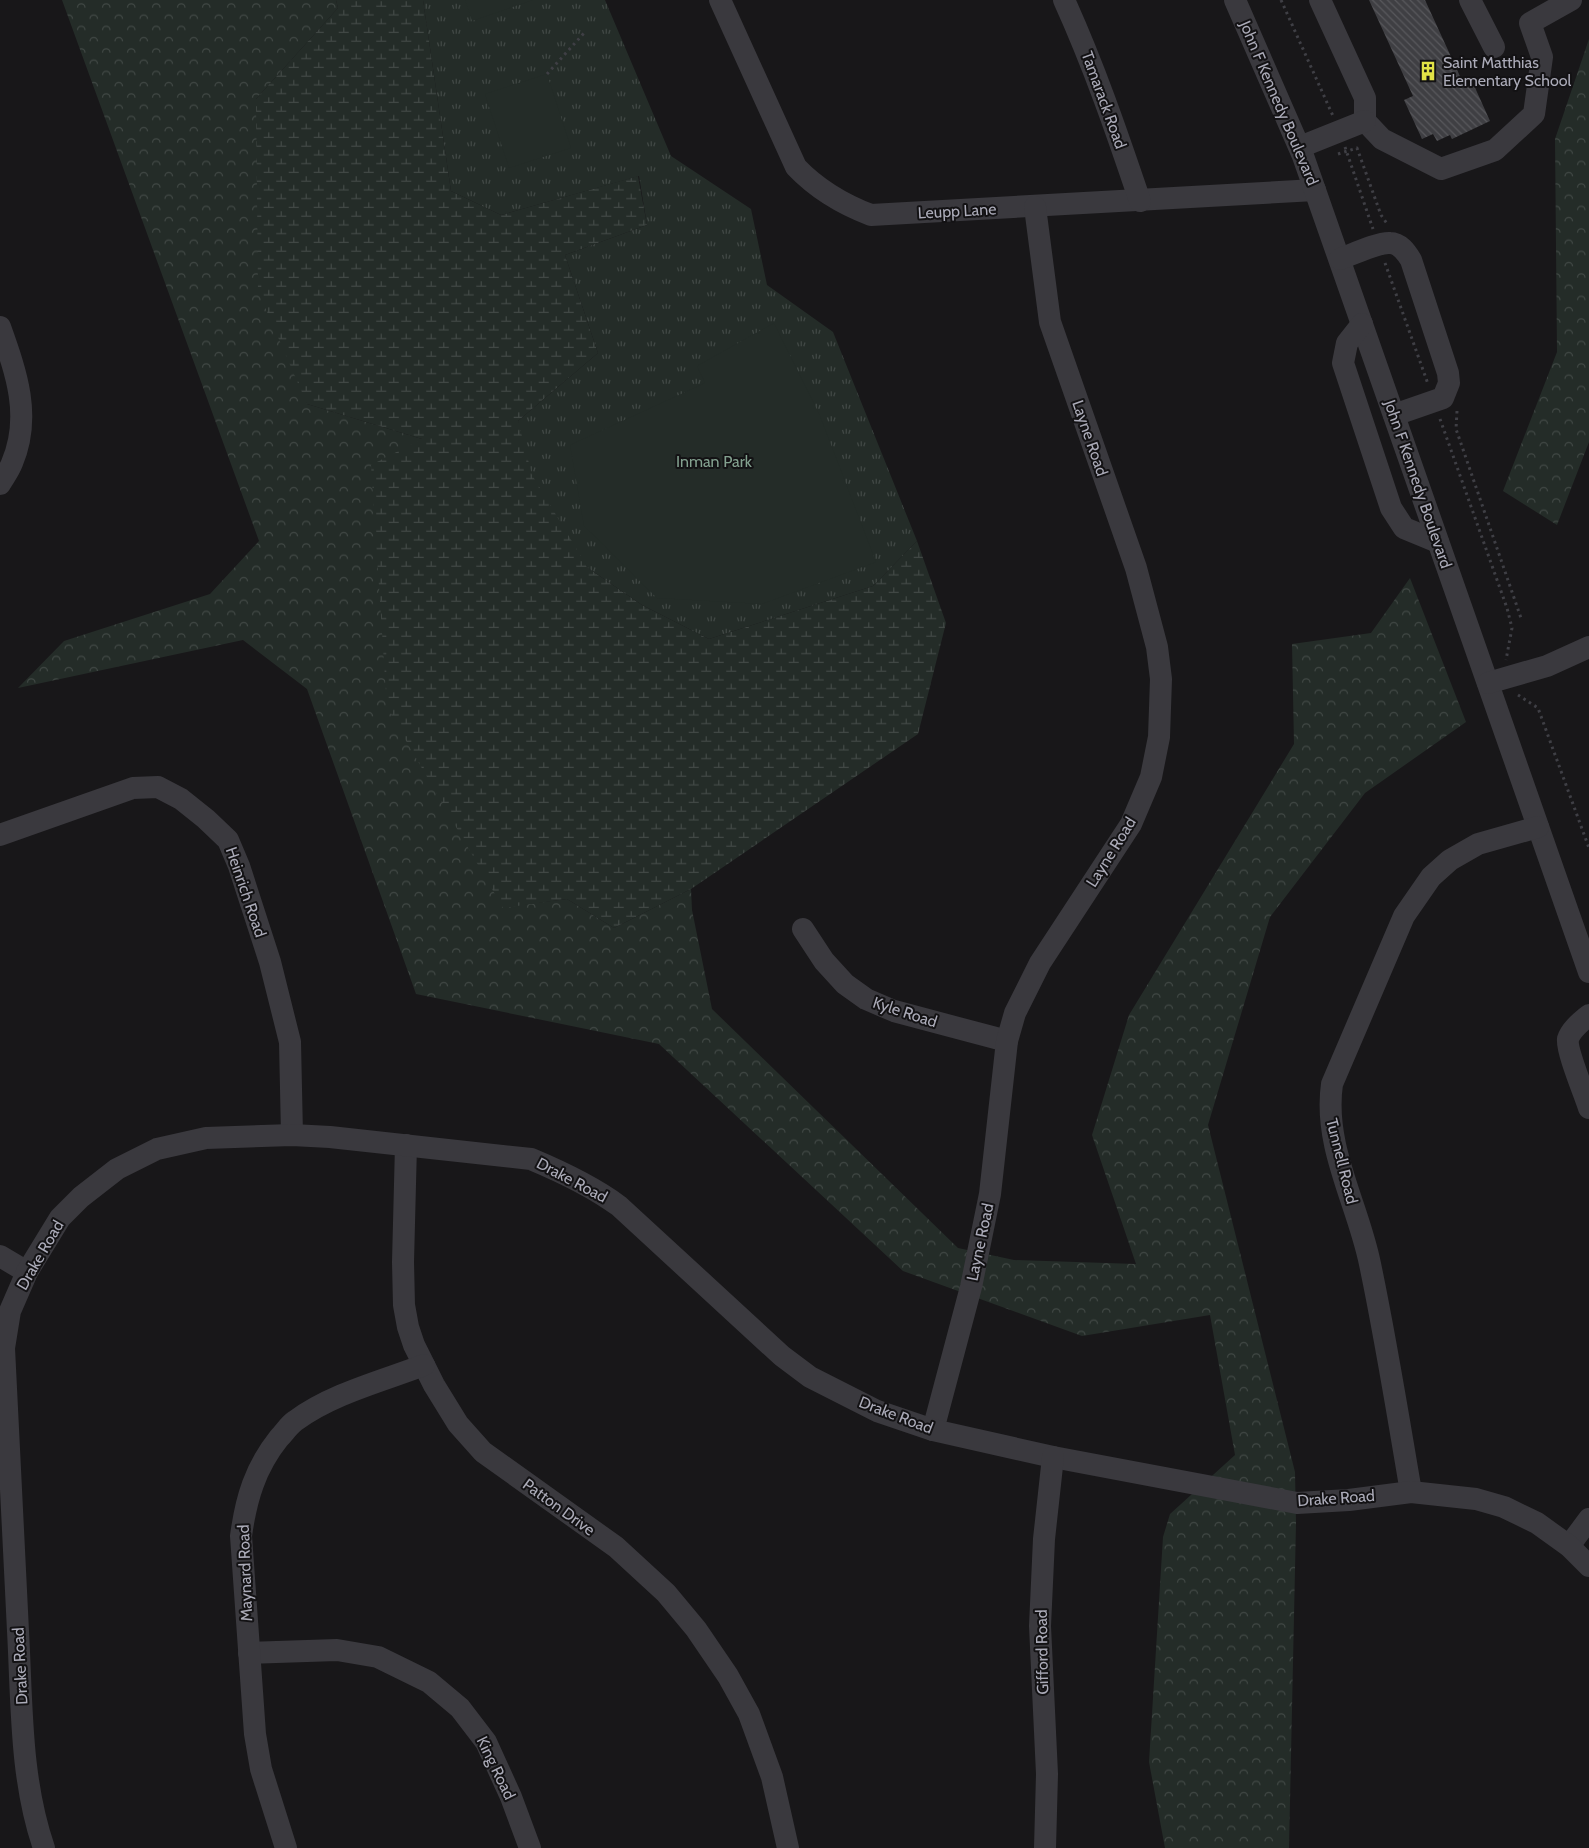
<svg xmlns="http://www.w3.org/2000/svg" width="1589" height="1848" font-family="Cabin,sans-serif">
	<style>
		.forest { fill: url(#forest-crowns) }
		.wetland { fill: url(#wetland-marsh) }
		.park { fill: url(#park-tufts) }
		.pitch { fill: #242c28 }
		.building { fill: url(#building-back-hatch) }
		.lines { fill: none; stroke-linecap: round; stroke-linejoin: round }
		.path { stroke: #3f3f45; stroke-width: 3; stroke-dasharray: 2.5 4; stroke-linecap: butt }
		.minor { stroke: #3a393e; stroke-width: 22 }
		.labels { text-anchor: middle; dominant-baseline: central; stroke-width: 4; stroke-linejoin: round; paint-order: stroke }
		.poi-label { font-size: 16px; fill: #ababb8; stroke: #131214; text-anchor: start }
		.street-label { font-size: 16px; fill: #ababb8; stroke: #131214 }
		.park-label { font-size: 16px; fill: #83a18f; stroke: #131214 }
	</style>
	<defs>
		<pattern id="forest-crowns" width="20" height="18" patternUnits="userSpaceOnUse" patternTransform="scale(1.25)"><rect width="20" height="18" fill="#242c28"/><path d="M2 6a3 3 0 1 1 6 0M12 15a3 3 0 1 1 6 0" fill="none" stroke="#414845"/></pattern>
		<pattern id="wetland-marsh" width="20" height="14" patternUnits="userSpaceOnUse" patternTransform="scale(1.25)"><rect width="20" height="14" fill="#242c28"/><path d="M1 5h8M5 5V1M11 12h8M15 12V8" fill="none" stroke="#414845"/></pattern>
		<pattern id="park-tufts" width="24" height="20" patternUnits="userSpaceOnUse" patternTransform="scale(1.25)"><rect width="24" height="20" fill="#242c28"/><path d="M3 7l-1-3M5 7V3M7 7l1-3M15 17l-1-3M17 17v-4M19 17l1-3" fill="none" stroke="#414845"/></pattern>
		<pattern id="building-back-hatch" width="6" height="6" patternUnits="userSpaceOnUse" patternTransform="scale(1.25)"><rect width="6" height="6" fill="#3f3f43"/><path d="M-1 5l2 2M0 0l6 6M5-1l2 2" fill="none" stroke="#58585c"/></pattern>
	</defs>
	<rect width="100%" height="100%" fill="#181719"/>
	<!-- forest -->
	<g class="forest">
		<path d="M62,0H336L338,8L256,99L307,404L422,439L503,907L567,899L614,928L691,889L692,910L712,1009L958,1248L1014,1260L1136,1264L1092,1135L1129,1015L1294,744L1292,644L1371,633L1410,578L1466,722L1365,793L1270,917L1208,1125L1295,1472L1296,1523L1289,1848H1165L1149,1762L1163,1537L1170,1514L1235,1455L1210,1315L1082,1336L903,1271L659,1044L416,994L307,689L243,640L18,688L64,641L210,594L259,541Z"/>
		<path d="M1589,39V442L1557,525L1503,491L1557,352L1555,139Z"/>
	</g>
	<!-- wetland -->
	<path class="wetland" d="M336,0H423L451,191L501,215L638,176L647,225L565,255L598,353L518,421L588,568L642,605L709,639L873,586L917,541L946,623L918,734L691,889L614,928L567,899L503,908L387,708L371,465L422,439L307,404L258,291L256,99L338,8Z"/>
	<!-- park -->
	<path class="park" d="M423,0H605L671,156L751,209L767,285L833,332L917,541L873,586L709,639L642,605L588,568L532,475L518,421L598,353L565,255L647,225L639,176L501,215L451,191Z"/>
	<!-- pitch -->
	<g class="pitch">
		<path d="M465,0H533L472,21Z"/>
		<path d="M547,74L571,148L509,168L485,94Z"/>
		<path d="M774,323L820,416L876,562L762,604L657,598L584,526L570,445L705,383L697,366Z"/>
	</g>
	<!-- building -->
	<path class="building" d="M1369,0H1425L1464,85L1472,81L1490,121L1452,139L1450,135L1437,141L1433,134L1422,139L1404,100L1413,96Z"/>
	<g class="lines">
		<!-- path -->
		<g class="path">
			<path d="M1281,0L1333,116"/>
			<path d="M547,74L585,32"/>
			<path d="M1345,147L1373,229"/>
			<path d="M1338,154L1357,148L1381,215L1388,225"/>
			<path d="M1385,263L1428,384"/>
			<path d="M1457,411L1456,429L1522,621"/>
			<path d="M1440,419L1507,608L1512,628L1506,660"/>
			<path d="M1518,695L1538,708L1589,848"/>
		</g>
		<!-- minor -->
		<g class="minor">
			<path d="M720,0L796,167C817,189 842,204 871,215L1315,190"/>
			<path d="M1064,0C1094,66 1117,133 1140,201"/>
			<path d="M1235,0L1303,156L1589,972"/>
			<path d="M1320,0L1365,98V121L1382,139L1441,169L1495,150L1534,114L1542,57L1530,23L1571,0"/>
			<path d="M1470,0L1494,47"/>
			<path d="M1300,147L1365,121"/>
			<path d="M1340,259C1351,255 1379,242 1390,243C1400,243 1406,252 1411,260L1448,373L1449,383L1443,398L1394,415"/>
			<path d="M1362,324L1347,343L1343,363L1391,508L1404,528L1438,542"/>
			<path d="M0,327C16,372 32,416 12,463C9,471 4,477 0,484"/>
			<path d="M1488,683L1547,666L1589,647"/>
			<path d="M0,835L133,788L158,787L181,799L206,819L228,840L239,866L270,962L290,1042L292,1135"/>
			<path d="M803,929L824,961L845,984L866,999L894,1011L1007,1041"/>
			<path d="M1589,1015C1582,1021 1571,1029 1568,1039C1566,1050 1585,1095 1589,1108"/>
			<path d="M406,1145L403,1262L404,1305L408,1327L414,1345L434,1385L458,1424L483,1452L616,1547L666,1593L696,1629L728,1676L749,1714L772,1777L788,1848"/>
			<path d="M0,1256L27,1272"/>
			<path d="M933,1430L971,1287L990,1194L1007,1041L1015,1013L1040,963L1131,824L1151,777L1159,737L1161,679L1157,647L1136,568L1050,322L1035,207"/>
			<path d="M1411,1492C1398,1416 1386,1340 1370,1264C1358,1204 1323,1147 1332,1084L1404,916L1431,877L1450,860L1478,844L1538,827"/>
			<path d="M1569,1546L1589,1519"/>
			<path d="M249,1653L337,1650L378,1657L429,1682L460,1708L486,1742L511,1797L530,1848"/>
			<path d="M44,1848C20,1779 22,1703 18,1631C14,1537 9,1443 4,1348L10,1311L27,1272L60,1218L81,1197L117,1169L157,1149L206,1138L292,1135L330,1137L531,1159C562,1172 592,1186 619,1206L782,1356L810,1377L877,1411L933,1430L1053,1457L1297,1503L1349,1500L1411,1492L1476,1499L1504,1507L1537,1523L1569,1546L1589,1566"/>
			<path d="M286,1848L261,1769L255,1734L241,1536C246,1499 255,1468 279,1438C284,1433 289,1425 295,1421C331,1394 382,1381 424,1365"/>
			<path d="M1045,1848L1047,1774L1040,1626L1044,1539L1053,1457"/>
		</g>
	</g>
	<!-- icons -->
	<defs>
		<symbol id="building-bare" viewBox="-9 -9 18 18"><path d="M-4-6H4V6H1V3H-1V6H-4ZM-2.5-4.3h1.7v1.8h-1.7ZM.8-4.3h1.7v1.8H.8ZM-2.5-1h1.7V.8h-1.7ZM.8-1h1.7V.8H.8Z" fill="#e1e246" stroke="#131214" stroke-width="2.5" paint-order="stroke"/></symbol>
	</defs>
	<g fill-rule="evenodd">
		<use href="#building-bare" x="1414" y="57" width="28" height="28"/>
	</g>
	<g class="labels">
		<!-- poi labels -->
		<g class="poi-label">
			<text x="1443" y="62">Saint Matthias<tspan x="1443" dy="18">Elementary School</tspan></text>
		</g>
		<!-- street labels -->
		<g class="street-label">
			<text transform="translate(1104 100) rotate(70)">Tamarack Road</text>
			<text transform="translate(1279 103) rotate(67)">John F Kennedy Boulevard</text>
			<text transform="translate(957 211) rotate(-3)">Leupp Lane</text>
			<text transform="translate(1090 438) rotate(71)">Layne Road</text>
			<text transform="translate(1418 484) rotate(71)">John F Kennedy Boulevard</text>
			<text transform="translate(1111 852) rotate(-58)">Layne Road</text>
			<text transform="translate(246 892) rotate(71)">Heinrich Road</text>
			<text transform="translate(905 1012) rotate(18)">Kyle Road</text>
			<text transform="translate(1342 1161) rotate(76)">Tunnell Road</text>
			<text transform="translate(572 1180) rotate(28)">Drake Road</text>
			<text transform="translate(980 1242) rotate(-78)">Layne Road</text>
			<text transform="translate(40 1255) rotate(-60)">Drake Road</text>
			<text transform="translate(896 1415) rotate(21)">Drake Road</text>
			<text transform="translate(1336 1498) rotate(-4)">Drake Road</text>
			<text transform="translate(559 1507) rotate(36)">Patton Drive</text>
			<text transform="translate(245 1573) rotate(-92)">Maynard Road</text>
			<text transform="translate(1042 1652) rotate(-91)">Gifford Road</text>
			<text transform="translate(20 1666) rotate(-93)">Drake Road</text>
			<text transform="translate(496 1768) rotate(64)">King Road</text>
		</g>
		<!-- park labels -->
		<g class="park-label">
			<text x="714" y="461">Inman Park</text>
		</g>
	</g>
</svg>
